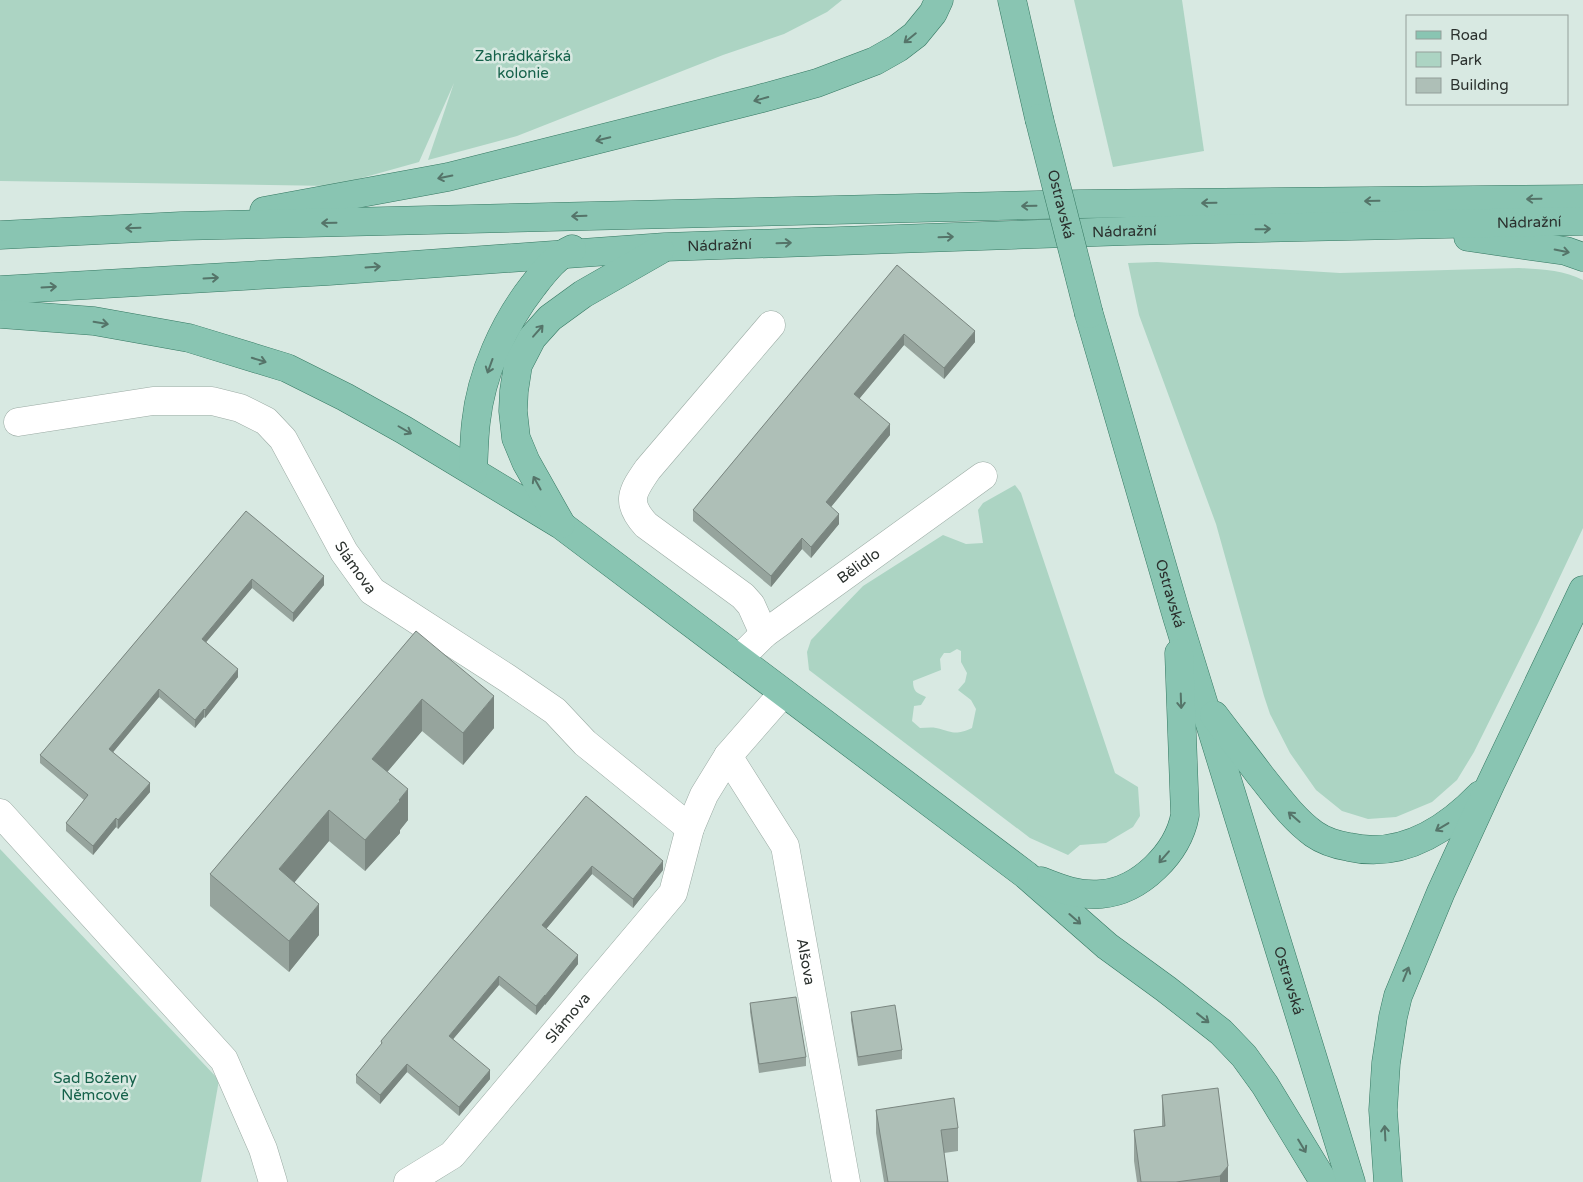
<svg xmlns="http://www.w3.org/2000/svg" width="1583" height="1182" font-family="'Varela Round',sans-serif">
	<style>
		.green { fill: #acd4c3; fill-rule: evenodd }
		.lines { fill: none; stroke-linecap: round; stroke-linejoin: round }
		.minor-casing { stroke: #9baba4; stroke-width: 29 }
		.major-casing { stroke: #357862; stroke-width: 29 }
		.minor { stroke: #fff; stroke-width: 28 }
		.major { stroke: #89c5b2; stroke-width: 28 }
		.major-bridge-casing { stroke: #357862; stroke-width: 29; stroke-linecap: butt }
		.major-bridge { stroke: #89c5b2; stroke-width: 28 }
		.wall { fill: #96a49d }
		.shaded-wall { fill: #7a8680 }
		.building { fill: #aebfb7; stroke: #7a8680 }
		.oneway { stroke: #557469 }
		.labels { text-anchor: middle; dominant-baseline: central; stroke-width: 5; stroke-linejoin: round; paint-order: stroke }
		.park-label { font-size: 15px; fill: #15614a; stroke: #d8e9e2 }
		.street-label { font-size: 15px; fill: #2b312e; stroke: #d8e9e2 }
	</style>
	<rect width="100%" height="100%" fill="#d8e9e2"/>
	<!-- green -->
	<g class="green">
		<path d="M0,0H842L827,12L784,34L723,55L517,136L428,160L454,83L419,162L333,186L0,181Z"/>
		<path d="M1074,0H1182L1204,151L1113,167Z"/>
		<path d="M1157,262L1340,273L1519,268C1540,269 1564,270 1583,280V528L1539,621L1474,752L1457,780L1432,802L1396,817L1368,819L1342,811L1316,790L1290,753L1270,714L1264,696L1216,524L1139,315L1128,263Z"/>
		<path d="M1015,485L1021,493L1115,773L1138,787L1140,816L1133,827L1106,843L1080,845L1068,855L1030,838L809,670L807,652L811,640L863,586L943,535L966,544L983,543L978,510L983,503ZM957,649L961,651V662L967,673L965,682L958,690L971,700L976,709L972,728C954,736 954,732 936,728C931,727 925,728 920,728L912,721L914,706L921,705L926,697C917,693 913,692 913,681L941,670L940,659L944,653H950Z"/>
		<path d="M0,849L219,1080L201,1182H0Z"/>
	</g>
	<g class="lines">
		<defs>
			<g id="minor">
				<path id="s1" d="M18,422L153,401H212L240,408L266,421L283,439L344,552L372,591L507,678L555,711L585,743L690,828"/>
				<path d="M764,634L751,605L743,596L646,525C625,502 632,492 648,469L771,325"/>
				<path id="s2" d="M739,659L764,634L983,476"/>
				<path id="s3" d="M728,756L785,846L846,1182"/>
				<path d="M0,813L224,1060L263,1149L273,1182"/>
				<path id="s4" d="M408,1182L452,1155L673,893L690,828L704,795L728,756L783,693"/>
			</g>
			<g id="major">
				<path d="M1012,0L1039,118"/>
				<path d="M264,211L448,177L759,99L817,83L875,61L898,48L915,35L933,13L939,0"/>
				<path d="M0,235L181,226L1080,204L1583,199"/>
				<path d="M1468,237L1566,251L1583,257"/>
				<path id="s5" d="M0,290L329,271L665,247L1127,231L1583,221"/>
				<path d="M0,314L94,321L189,338L287,368L345,397L404,430L561,525L1026,875L1107,946L1166,989L1221,1032L1244,1056L1265,1085L1324,1182"/>
				<path id="s6" d="M1089,314L1177,617L1351,1182"/>
				<path d="M473,471C474,455 474,438 476,422C481,374 504,323 533,286C544,272 556,256 572,249"/>
				<path d="M561,524L526,462L516,438L513,411L514,391L518,365L532,338L550,318L583,294L660,250"/>
				<path d="M1214,715C1229,735 1245,755 1260,775C1277,796 1292,818 1314,834C1324,841 1337,845 1349,847C1401,859 1445,831 1480,795"/>
				<path d="M1041,881C1061,889 1079,896 1101,894C1140,891 1178,853 1185,815L1179,653"/>
				<path d="M1388,1182L1383,1110L1386,1063L1393,1017L1398,996L1441,892L1491,783L1583,590"/>
			</g>
		</defs>
		<!-- minor casing -->
		<use href="#minor" class="minor-casing"/>
		<!-- major casing -->
		<use href="#major" class="major-casing"/>
		<!-- minor -->
		<use href="#minor" class="minor"/>
		<!-- major -->
		<use href="#major" class="major"/>
		<defs>
			<g id="major-bridge">
				<path id="s7" d="M1039,118L1089,314"/>
			</g>
		</defs>
		<!-- major-bridge casing -->
		<use href="#major-bridge" class="major-bridge-casing"/>
		<!-- major-bridge -->
		<use href="#major-bridge" class="major-bridge"/>
	</g>
	<!-- wall -->
	<g class="wall">
		<path d="M897,265L975,342L944,379L904,345L859,399L890,435L831,507L839,524L811,558L802,549L771,587L693,521V510Z"/>
		<path d="M246,511L324,585L293,622L252,588L206,642L238,677L205,718L204,717L195,728L159,697L113,752L150,792L118,829L116,827L93,855L66,831V823L84,800L40,763V755Z"/>
		<path d="M416,631L494,728L463,765L422,731L387,772L408,820L400,830V833L365,871L329,841L294,882L319,935L289,972L210,906V874Z"/>
		<path d="M586,796L663,870L633,908L592,874L546,929L578,964L545,1005V1004L536,1015L499,985L453,1039L490,1079L459,1116L407,1072L380,1104L356,1083V1075L381,1045V1041Z"/>
		<path d="M750,1003L806,1057V1066L759,1073L750,1012Z"/>
		<path d="M851,1012L902,1050V1059L858,1066L851,1020Z"/>
		<path d="M1162,1095L1228,1182H1137L1134,1161V1130L1162,1127Z"/>
		<path d="M876,1110L958,1128V1151L944,1153L948,1182H884L876,1133Z"/>
	</g>
	<!-- shaded-wall -->
	<g class="shaded-wall">
		<path d="M975,331V342L944,379V368Z"/>
		<path d="M904,334V345L854,405V394Z"/>
		<path d="M890,424V435L826,513V502Z"/>
		<path d="M839,514V524L811,558V547Z"/>
		<path d="M802,538V549L771,587V576Z"/>
		<path d="M324,576V585L293,622V613Z"/>
		<path d="M252,579V588L202,647V639Z"/>
		<path d="M238,669V677L205,718V710Z"/>
		<path d="M159,689V697L109,757V749Z"/>
		<path d="M494,696V728L463,765V733Z"/>
		<path d="M422,699V731L372,790V759Z"/>
		<path d="M204,709V717L195,728V720Z"/>
		<path d="M150,783V792L118,829V820Z"/>
		<path d="M408,789V820L400,830V833L365,871V840Z"/>
		<path d="M329,810V841L279,901V869Z"/>
		<path d="M116,818V827L93,855V846Z"/>
		<path d="M663,861V870L633,908V899Z"/>
		<path d="M592,866V874L542,934V925Z"/>
		<path d="M319,904V935L289,972V941Z"/>
		<path d="M578,955V964L545,1005V996Z"/>
		<path d="M499,976V985L449,1044V1036Z"/>
		<path d="M545,995V1004L536,1015V1006Z"/>
		<path d="M407,1064V1072L380,1104V1095Z"/>
		<path d="M490,1070V1079L459,1116V1107Z"/>
		<path d="M1228,1166V1182H1220V1176Z"/>
	</g>
	<!-- building -->
	<g class="building">
		<path d="M897,265L975,331L944,368L904,334L854,394L890,424L826,502L839,514L811,547L802,538L771,576L693,510Z"/>
		<path d="M246,511L324,576L293,613L252,579L202,639L238,669L205,710L204,709L195,720L159,689L109,749L150,783L118,820L116,818L93,846L66,823L88,795L40,755Z"/>
		<path d="M416,631L494,696L463,733L422,699L372,759L408,789L399,800L400,801L365,840L329,810L279,869L319,904L289,941L210,874Z"/>
		<path d="M586,796L663,861L633,899L592,866L542,925L578,955L545,996V995L536,1006L499,976L449,1036L490,1070L459,1107L407,1064L380,1095L356,1075L382,1043L381,1041Z"/>
		<path d="M796,997L806,1057L759,1064L750,1003Z"/>
		<path d="M895,1005L902,1050L858,1057L851,1012Z"/>
		<path d="M1218,1088L1228,1166L1220,1176L1176,1182H1141L1134,1130L1165,1126L1162,1095Z"/>
		<path d="M954,1098L958,1128L941,1130L948,1182H888L876,1110Z"/>
	</g>
	<!-- one-way arrows -->
	<defs><path id="oneway-shaft" d="M-6 0H5M1.5-3L5.5 0L1.5 3" fill="none" stroke-width="1.6" stroke-linecap="round" stroke-linejoin="round" transform="scale(1.25)"/></defs>
	<g class="oneway">
		<use href="#oneway-shaft" transform="translate(910 38) rotate(141)"/>
		<use href="#oneway-shaft" transform="translate(761 99) rotate(165)"/>
		<use href="#oneway-shaft" transform="translate(603 139) rotate(166)"/>
		<use href="#oneway-shaft" transform="translate(445 177) rotate(169)"/>
		<use href="#oneway-shaft" transform="translate(1534 199) rotate(179)"/>
		<use href="#oneway-shaft" transform="translate(1372 201) rotate(179)"/>
		<use href="#oneway-shaft" transform="translate(1209 203) rotate(179)"/>
		<use href="#oneway-shaft" transform="translate(1029 206) rotate(179)"/>
		<use href="#oneway-shaft" transform="translate(579 216) rotate(178)"/>
		<use href="#oneway-shaft" transform="translate(329 223) rotate(179)"/>
		<use href="#oneway-shaft" transform="translate(133 228) rotate(178)"/>
		<use href="#oneway-shaft" transform="translate(1263 229) rotate(-1)"/>
		<use href="#oneway-shaft" transform="translate(946 237) rotate(-2)"/>
		<use href="#oneway-shaft" transform="translate(784 243) rotate(-2)"/>
		<use href="#oneway-shaft" transform="translate(1562 251) rotate(11)"/>
		<use href="#oneway-shaft" transform="translate(373 267) rotate(-4)"/>
		<use href="#oneway-shaft" transform="translate(211 278) rotate(-3)"/>
		<use href="#oneway-shaft" transform="translate(49 287) rotate(-3)"/>
		<use href="#oneway-shaft" transform="translate(101 323) rotate(9)"/>
		<use href="#oneway-shaft" transform="translate(538 331) rotate(-49)"/>
		<use href="#oneway-shaft" transform="translate(259 360) rotate(17)"/>
		<use href="#oneway-shaft" transform="translate(490 366) rotate(110)"/>
		<use href="#oneway-shaft" transform="translate(405 430) rotate(30)"/>
		<use href="#oneway-shaft" transform="translate(537 483) rotate(-119)"/>
		<use href="#oneway-shaft" transform="translate(1181 701) rotate(88)"/>
		<use href="#oneway-shaft" transform="translate(1294 817) rotate(-139)"/>
		<use href="#oneway-shaft" transform="translate(1442 827) rotate(149)"/>
		<use href="#oneway-shaft" transform="translate(1164 857) rotate(131)"/>
		<use href="#oneway-shaft" transform="translate(1075 919) rotate(41)"/>
		<use href="#oneway-shaft" transform="translate(1406 974) rotate(-68)"/>
		<use href="#oneway-shaft" transform="translate(1203 1018) rotate(38)"/>
		<use href="#oneway-shaft" transform="translate(1385 1133) rotate(-93)"/>
		<use href="#oneway-shaft" transform="translate(1302 1146) rotate(59)"/>
	</g>
	<g class="labels">
		<!-- park labels -->
		<g class="park-label">
			<text x="523" y="56">Zahrádkářská<tspan x="523" dy="17">kolonie</tspan></text>
			<text x="95" y="1078">Sad Boženy<tspan x="95" dy="17">Němcové</tspan></text>
		</g>
		<!-- street labels -->
		<g class="street-label">
			<text stroke="none"><textPath href="#s7" startOffset="89">Ostravská</textPath></text>
			<text stroke="none"><textPath href="#s5" startOffset="1531">Nádražní</textPath></text>
			<text stroke="none"><textPath href="#s5" startOffset="1126">Nádražní</textPath></text>
			<text stroke="none"><textPath href="#s5" startOffset="721">Nádražní</textPath></text>
			<text stroke="none"><textPath href="#s2" startOffset="152">Bělidlo</textPath></text>
			<text stroke="none"><textPath href="#s1" startOffset="426">Slámova</textPath></text>
			<text stroke="none"><textPath href="#s6" startOffset="291">Ostravská</textPath></text>
			<text stroke="none"><textPath href="#s3" startOffset="224">Alšova</textPath></text>
			<text stroke="none"><textPath href="#s6" startOffset="696">Ostravská</textPath></text>
			<text stroke="none"><textPath href="#s4" startOffset="231">Slámova</textPath></text>
		</g>
	</g>
	<!-- legend -->
	<rect x="1406" y="15" width="162" height="90" fill="#d8e9e2" stroke="#939f9a"/>
	<rect x="1416" y="31" width="25" height="8" fill="#89c5b2" stroke="#939f9a"/>
	<text x="1450" y="40" font-size="15" fill="#2b312e">Road</text>
	<rect x="1416" y="52" width="25" height="15" fill="#acd4c3" stroke="#939f9a"/>
	<text x="1450" y="65" font-size="15" fill="#2b312e">Park</text>
	<rect x="1416" y="78" width="25" height="15" fill="#aebfb7" stroke="#939f9a"/>
	<text x="1450" y="90" font-size="15" fill="#2b312e">Building</text>
</svg>
